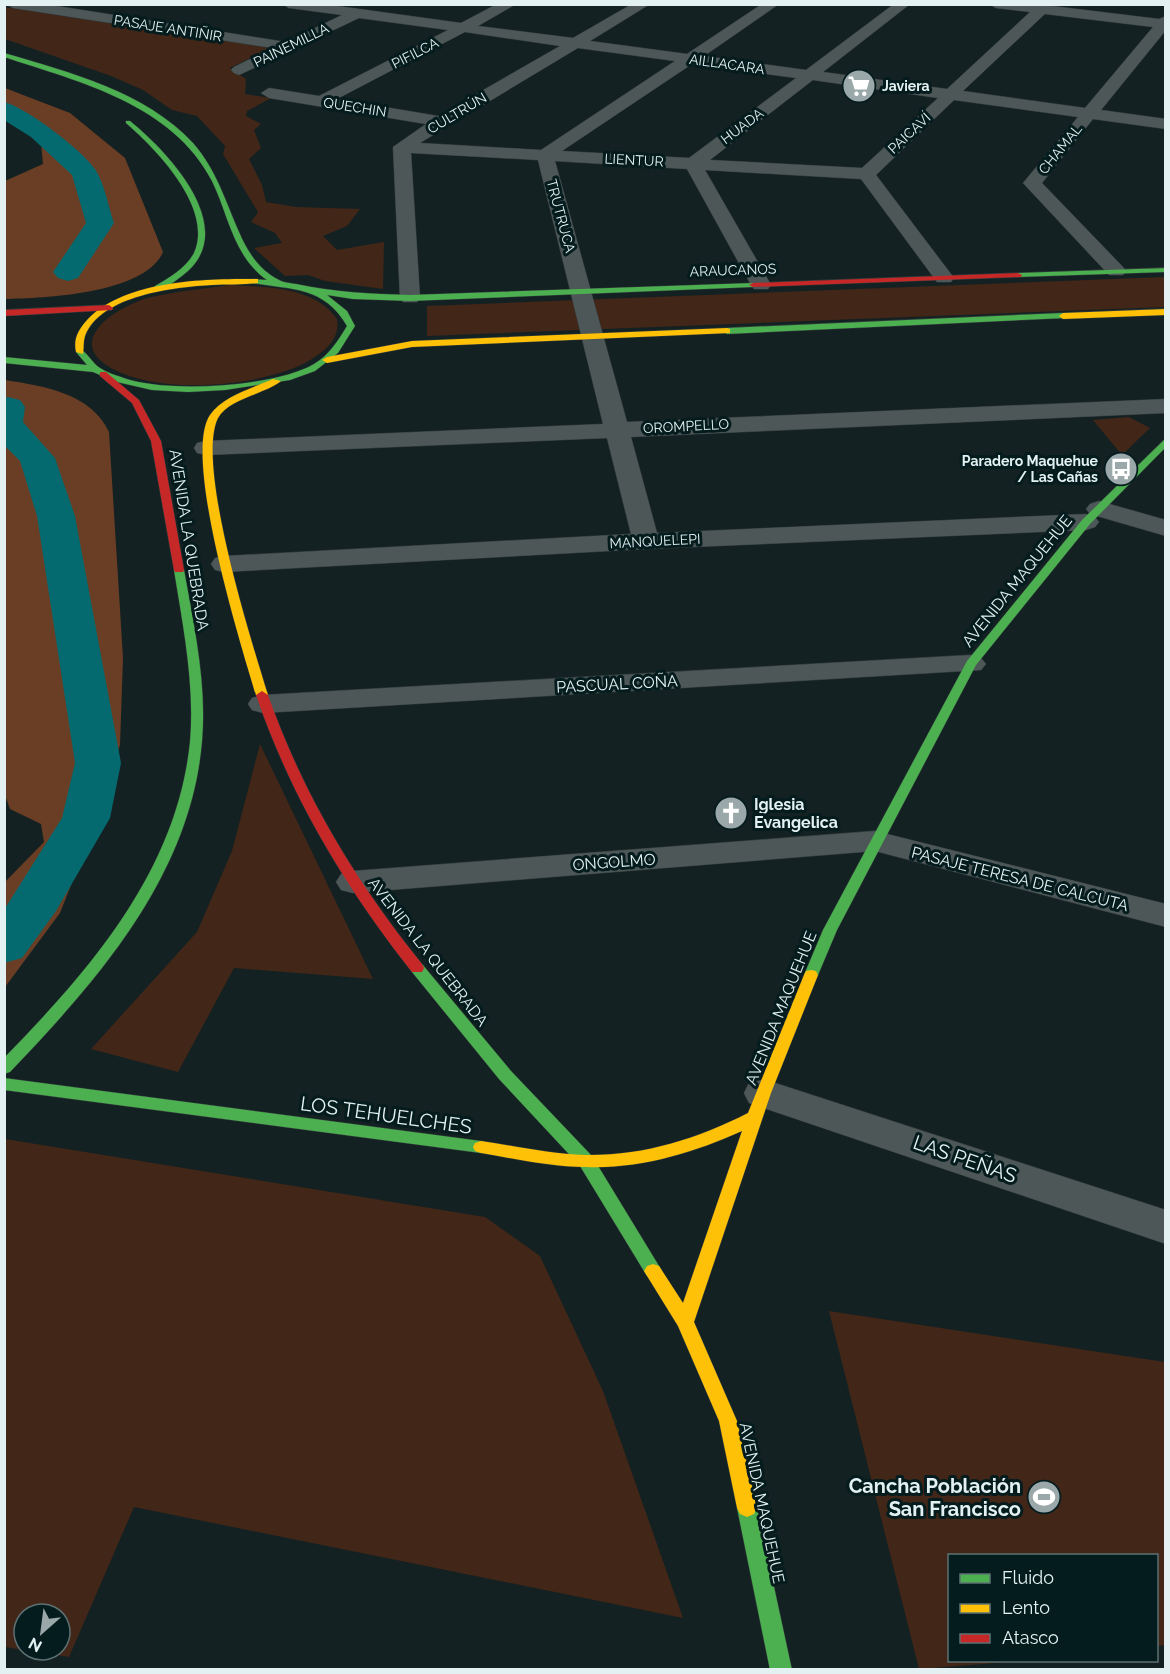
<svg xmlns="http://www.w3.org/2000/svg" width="1170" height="1674" font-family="Raleway,sans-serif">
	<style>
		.green { fill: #422618 }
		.forest { fill: #6a3e25 }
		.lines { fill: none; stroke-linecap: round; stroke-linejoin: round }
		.canal { fill: #046a6f; fill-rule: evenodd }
		.street-casing { stroke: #333c3d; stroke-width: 1 }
		.fast-casing { stroke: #333c3d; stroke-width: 1 }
		.slow-casing { stroke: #333c3d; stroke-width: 1 }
		.jam-casing { stroke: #333c3d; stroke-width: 1 }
		.street { fill: #4e5758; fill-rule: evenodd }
		.fast { fill: #4caf50; fill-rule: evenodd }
		.slow { fill: #ffc107; fill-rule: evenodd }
		.jam { fill: #c62828; fill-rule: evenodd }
		.labels { text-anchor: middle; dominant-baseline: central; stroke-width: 6; stroke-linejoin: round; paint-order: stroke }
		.far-street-label { font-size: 14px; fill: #e3f1f2; stroke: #041c1e }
		.far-poi-label { font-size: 14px; font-weight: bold; fill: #e3f1f2; stroke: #041c1e; text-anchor: start }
		.street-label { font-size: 16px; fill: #e3f1f2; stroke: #041c1e }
		.poi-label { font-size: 16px; font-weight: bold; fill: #e3f1f2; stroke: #041c1e; text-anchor: start }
		.near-street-label { font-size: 20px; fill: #e3f1f2; stroke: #041c1e }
		.near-poi-label { font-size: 20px; font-weight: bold; fill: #e3f1f2; stroke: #041c1e; text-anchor: end }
	</style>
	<rect width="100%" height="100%" fill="#142122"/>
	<!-- green -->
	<g class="green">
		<path d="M4,7L270,48L230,68L246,79L245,94L271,98L247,111L246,116L261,124L254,130L261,148L249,159L262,185L266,202L296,207L360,209L347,226L323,236L337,250L384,242L383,289L325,281L308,275L285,276L254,248L282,243L275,233L251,222L258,212L223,154L225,146L197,116L172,110L143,90L111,76L5,39Z"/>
		<path d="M1165,277V307L427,336V306Z"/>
		<path d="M229,285C265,287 314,286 337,319C341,340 322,354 305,363C257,387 161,395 113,369C60,341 120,304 152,297C177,291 204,289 229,285Z"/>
		<path d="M1129,417L1150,428L1122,455L1093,420Z"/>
		<path d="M260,744L373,979L234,968L178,1072L91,1049L197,932L232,851Z"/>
		<path d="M5,1139L485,1217L540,1256L603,1391L683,1618L134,1507L69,1657L27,1650H60V1614H24V1650L5,1647Z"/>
		<path d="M829,1311L1165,1362V1645L1157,1646L1156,1556H950V1660L1022,1661L919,1669Z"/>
	</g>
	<!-- forest -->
	<g class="forest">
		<path d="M5,88L70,113L125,158L163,252C145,294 44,298 5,299V181L43,164L40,132L5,109Z"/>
		<path d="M5,380C43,386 91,393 109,432L123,658L120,745L90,837L60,913L5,987V882L44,842L41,824L10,809L5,795Z"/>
	</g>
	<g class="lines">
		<!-- canal -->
		<g class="canal">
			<path d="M4,102C27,108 82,150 95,169C105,184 108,206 114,223L78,278L68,281L58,278L53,272L86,223L72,175L31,137L4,120Z"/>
			<path d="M8,397L20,400L25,407L23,422L55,458L75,516L121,763L110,818L56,911L22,958L4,963V910L62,818L75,763L37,516L20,461L4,445V398Z"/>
		</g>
		<defs>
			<g id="street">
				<path d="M6,4H44L286,42L342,15L289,8L282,4H323L461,23L497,4H516L478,26L573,38L632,4H650L590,41L687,54L762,4H779L704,56L806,70L894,4H910L823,72L947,89L1030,12L996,8L989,4H1054L1052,6L1159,19L1166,16V30L1101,110L1166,119V129L1093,119L1042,183L1123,267L1126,271L1123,275H1109L1023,183L1078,117L954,100L876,175L954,278L951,282H937L861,179L705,170L771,285L768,289H754L751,285L687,169L555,161L627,422L1166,399V413L631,437L657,533L1086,514L1095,517L1099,522L1095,527L1086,530L646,549L224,572L215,570L211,564L215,558L224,556L631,534L607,438L206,455L197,453L194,448L197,443L206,441L603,424L538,160L411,153L420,298L417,302H403L400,298L393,147L426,124L269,98L261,93L269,88L319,96L448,30L359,18L239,75L234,73L231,70L234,67L272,48L13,8ZM1045,14L1153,27L1085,108L963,91ZM465,32L560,46L438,116L337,99ZM578,48L675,61L541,150L420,143ZM692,64L796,78L689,158L562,151ZM813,80L938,98L862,168L710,160Z"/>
				<path d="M1099,501L1166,520V536L1090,514L1086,509L1090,504Z"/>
				<path d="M971,655L981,658L986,664L981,670L263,713L252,710L248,704L252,698L263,695Z"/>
				<path d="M875,831L1166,904V927L875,851L353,893L341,890L336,882L341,874L353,871Z"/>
				<path d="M763,1079L1166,1210V1244L749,1103L744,1093L749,1083Z"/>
			</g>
			<g id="fast">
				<path d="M4,53C69,72 146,92 193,143C216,169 225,200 239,232C247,251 259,270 279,280C284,283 291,283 296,284C334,292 371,294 410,295L753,283L757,285L753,287L410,301L353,299L327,295L347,311L355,326L338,353L315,371L290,380L225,390L188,392L152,390L117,382L93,372L4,363V357L87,365L76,352L80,349C88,353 92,363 100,368C106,372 114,375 121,377C163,394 276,387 314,364C329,355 338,341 347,326C324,286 291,290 252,283V279L267,280C233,256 229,216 212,181C172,104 80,82 4,57Z"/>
				<path d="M126,121H130C166,150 237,224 189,270C180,278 169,286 158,291L154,288L155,286C169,278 186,268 194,253C214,208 156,149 126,123Z"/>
				<path d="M1166,268V272L1018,277L1014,275L1018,273Z"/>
				<path d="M1063,313L1067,316L1066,318L727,334L723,331L727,328Z"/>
				<path d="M1166,438V447L1090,524L976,665L837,930L818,975L816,979H806L804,975L823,930L967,661L1082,520Z"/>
				<path d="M179,567L184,570C194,626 207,684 202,741C191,875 98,980 10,1072L4,1074V1058C91,969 177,870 190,742C195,685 183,626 174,570Z"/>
				<path d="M417,963L422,964L511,1071L592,1156L659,1266L662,1271L659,1276L653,1278L647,1276L580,1166L499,1079L412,972L410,968L412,964Z"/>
				<path d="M4,1078L481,1141L487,1143L489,1147L487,1151L481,1153L4,1090Z"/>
				<path d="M747,1499L754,1502L757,1508L792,1670H770L737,1508L740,1502Z"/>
			</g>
			<g id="slow">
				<path d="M255,279H258V283C243,285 227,284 212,285C175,287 101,295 85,336C83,342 84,348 83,354L76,352C73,338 79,329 88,319C127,280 203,279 255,279Z"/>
				<path d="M1166,309V315L1063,319L1059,316L1063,313Z"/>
				<path d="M727,328L730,329V333L412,347L327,363L322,360L327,357L412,341Z"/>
				<path d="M273,379L281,381C265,394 228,399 218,418C195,464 252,643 268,695L262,699L256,695C241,645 182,456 210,415C223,396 253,388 273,379Z"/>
				<path d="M811,970L816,971L818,975L771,1093L694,1322L737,1421L757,1508L754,1514L747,1517L740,1514L737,1508L719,1421L678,1326L644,1271L647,1266L653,1264L659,1266L683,1303L742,1131C693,1153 640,1169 586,1167C551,1167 516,1159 481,1153L475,1151L473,1147L475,1143L481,1141C516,1146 550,1154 585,1155C643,1156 697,1139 748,1113L804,975L806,971Z"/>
			</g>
			<g id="jam">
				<path d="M1018,273L1022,275L1021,277L753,287L749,285L753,283Z"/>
				<path d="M109,305L113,308L112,310L4,316V310Z"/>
				<path d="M100,372H106L139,400L161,441L184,570L183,572H175L174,570L151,441L132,403L100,376Z"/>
				<path d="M262,691L268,695C303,795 356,882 422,964L424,968L422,972H412C345,887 291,797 256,695Z"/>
			</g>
		</defs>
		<!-- street casing -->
		<use href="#street" class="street-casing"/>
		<!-- fast casing -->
		<use href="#fast" class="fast-casing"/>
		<!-- slow casing -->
		<use href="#slow" class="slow-casing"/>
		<!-- jam casing -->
		<use href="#jam" class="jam-casing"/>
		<!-- street -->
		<use href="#street" class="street"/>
		<!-- fast -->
		<use href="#fast" class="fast"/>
		<!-- slow -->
		<use href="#slow" class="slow"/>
		<!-- jam -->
		<use href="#jam" class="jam"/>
	</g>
	<!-- icons -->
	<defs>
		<symbol id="supermarket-disc" viewBox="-11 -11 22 22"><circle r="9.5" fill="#9ba8a9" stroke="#041c1e"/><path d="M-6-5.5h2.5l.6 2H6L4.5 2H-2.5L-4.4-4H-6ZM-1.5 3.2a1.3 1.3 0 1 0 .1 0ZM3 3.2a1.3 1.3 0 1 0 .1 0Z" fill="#fff"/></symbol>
		<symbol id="bus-disc" viewBox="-11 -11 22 22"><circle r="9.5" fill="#9ba8a9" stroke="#041c1e"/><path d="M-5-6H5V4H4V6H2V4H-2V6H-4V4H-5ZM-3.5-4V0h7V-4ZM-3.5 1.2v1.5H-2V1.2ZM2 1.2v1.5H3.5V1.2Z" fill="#fff"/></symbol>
		<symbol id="church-disc" viewBox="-11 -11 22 22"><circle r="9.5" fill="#9ba8a9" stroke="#041c1e"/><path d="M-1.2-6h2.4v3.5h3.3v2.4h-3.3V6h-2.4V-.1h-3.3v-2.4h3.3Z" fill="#fff"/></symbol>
		<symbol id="stadium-disc" viewBox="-11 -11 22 22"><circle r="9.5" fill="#9ba8a9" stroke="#041c1e"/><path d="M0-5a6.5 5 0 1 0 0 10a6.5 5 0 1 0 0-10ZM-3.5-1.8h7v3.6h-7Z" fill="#fff"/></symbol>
	</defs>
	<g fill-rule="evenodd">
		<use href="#supermarket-disc" x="840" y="67" width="38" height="38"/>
		<use href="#bus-disc" x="1102" y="450" width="38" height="38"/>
		<use href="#church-disc" x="712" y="794" width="38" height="38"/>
		<use href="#stadium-disc" x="1025" y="1478" width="38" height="38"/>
	</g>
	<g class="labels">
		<!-- far-street labels -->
		<g class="far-street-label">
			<text transform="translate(168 28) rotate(9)">PASAJE ANTIÑIR</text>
			<text transform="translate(291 45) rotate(-26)">PAINEMILLA</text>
			<text transform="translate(415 53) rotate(-27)">PIFILCA</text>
			<text transform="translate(727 64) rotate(8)">AILLACARA</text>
			<text transform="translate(355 107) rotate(9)">QUECHIN</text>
			<text transform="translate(457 113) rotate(-31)">CULTRÚN</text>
			<text transform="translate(742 126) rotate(-37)">HUADA</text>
			<text transform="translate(909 133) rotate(-43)">PAICAVÍ</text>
			<text transform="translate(1060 149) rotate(-51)">CHAMAL</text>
			<text transform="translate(634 160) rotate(3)">LIENTUR</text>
			<text transform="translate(561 216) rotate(75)">TRUTRUCA</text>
			<text transform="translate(733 270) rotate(-2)">ARAUCANOS</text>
			<text transform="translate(686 426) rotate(-3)">OROMPELLO</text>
			<text transform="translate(655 541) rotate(-3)">MANQUELEPI</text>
		</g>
		<!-- far-poi labels -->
		<g class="far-poi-label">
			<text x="882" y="86">Javiera</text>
			<text x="1098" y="461" text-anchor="end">Paradero Maquehue<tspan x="1098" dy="16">/ Las Cañas</tspan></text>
		</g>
		<!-- street labels -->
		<g class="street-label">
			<text transform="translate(189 540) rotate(81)">AVENIDA LA QUEBRADA</text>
			<text transform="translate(1017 581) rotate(-51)">AVENIDA MAQUEHUE</text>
			<text transform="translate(617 684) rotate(-3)">PASCUAL COÑA</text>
			<text transform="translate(614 862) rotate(-4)">ONGOLMO</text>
			<text transform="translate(1020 879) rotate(14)">PASAJE TERESA DE CALCUTA</text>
			<text transform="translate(428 952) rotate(52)">AVENIDA LA QUEBRADA</text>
			<text transform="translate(781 1008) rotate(-68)">AVENIDA MAQUEHUE</text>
			<text transform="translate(762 1503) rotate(78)">AVENIDA MAQUEHUE</text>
		</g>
		<!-- poi labels -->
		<g class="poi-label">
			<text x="754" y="804">Iglesia<tspan x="754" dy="18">Evangelica</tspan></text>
		</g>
		<!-- near-street labels -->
		<g class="near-street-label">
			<text transform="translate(386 1115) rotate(8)">LOS TEHUELCHES</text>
			<text transform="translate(965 1159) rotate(19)">LAS PEÑAS</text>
		</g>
		<!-- near-poi labels -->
		<g class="near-poi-label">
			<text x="1021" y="1486">Cancha Población<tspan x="1021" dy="23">San Francisco</tspan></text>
		</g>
	</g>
	<!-- border -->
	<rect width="1170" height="1674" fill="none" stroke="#e3f1f2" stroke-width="12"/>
	<!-- legend -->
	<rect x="948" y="1554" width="210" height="108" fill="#041c1e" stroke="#5d7173" stroke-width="1.5"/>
	<rect x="960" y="1574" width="30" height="9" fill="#4caf50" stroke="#5d7173" stroke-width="1.5"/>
	<text x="1002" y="1584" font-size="18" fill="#e3f1f2">Fluido</text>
	<rect x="960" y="1604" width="30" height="9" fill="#ffc107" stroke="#5d7173" stroke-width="1.5"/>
	<text x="1002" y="1614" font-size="18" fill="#e3f1f2">Lento</text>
	<rect x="960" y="1634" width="30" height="9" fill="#c62828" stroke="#5d7173" stroke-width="1.5"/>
	<text x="1002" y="1644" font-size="18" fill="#e3f1f2">Atasco</text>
	<!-- north arrow -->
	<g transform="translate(42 1632) rotate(208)"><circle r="28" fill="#041c1e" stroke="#5d7173" stroke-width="1.5"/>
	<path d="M0-4.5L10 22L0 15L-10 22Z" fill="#9ba8a9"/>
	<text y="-9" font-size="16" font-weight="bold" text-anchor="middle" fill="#e3f1f2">N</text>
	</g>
</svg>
